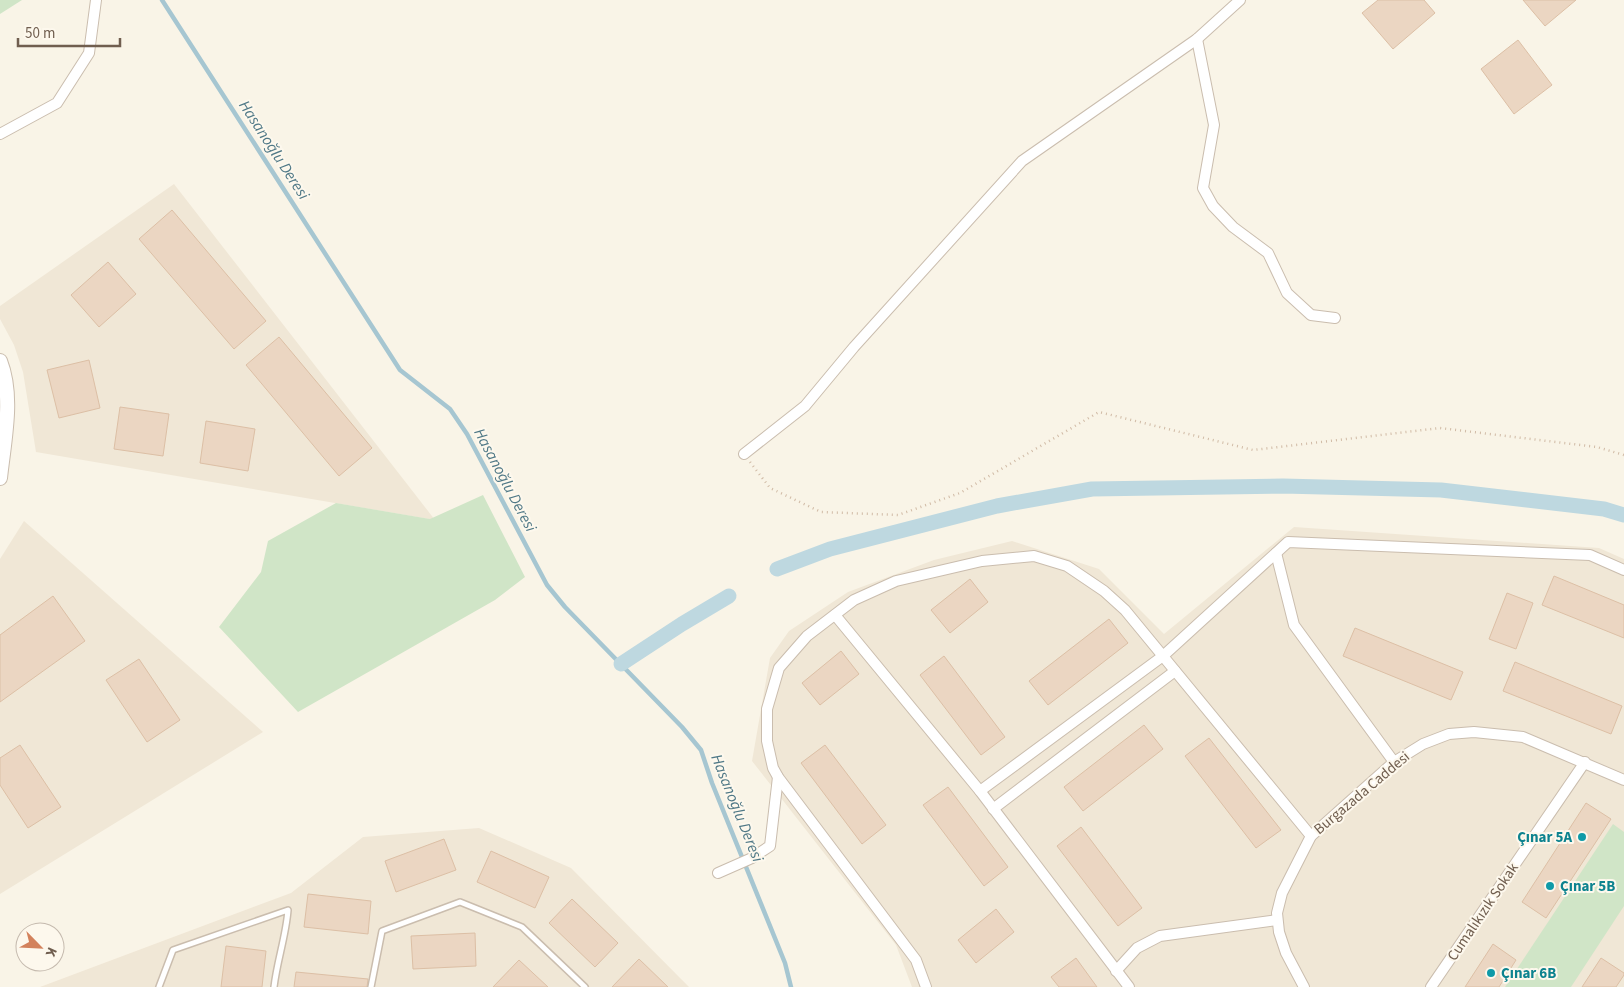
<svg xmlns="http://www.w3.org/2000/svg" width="1624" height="987" font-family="'Source Sans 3',sans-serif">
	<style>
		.residential { fill: #f0e7d6 }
		.green { fill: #d0e5c7 }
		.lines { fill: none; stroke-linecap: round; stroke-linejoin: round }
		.stream { stroke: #a6c6d1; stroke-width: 4.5 }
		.canal { stroke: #bed8e0; stroke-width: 15 }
		.building { fill: #ebd6c2; stroke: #dcbfa5 }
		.service-casing { stroke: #cabdae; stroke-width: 8 }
		.minor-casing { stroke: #cabdae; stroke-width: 12 }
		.tertiary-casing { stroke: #cabdae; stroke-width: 16 }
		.path { stroke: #d0baa5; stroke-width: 2.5; stroke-dasharray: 1 4; stroke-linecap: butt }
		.service { stroke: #fff; stroke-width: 5 }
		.minor { stroke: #fff; stroke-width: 10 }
		.tertiary { stroke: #fff; stroke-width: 14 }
		.culture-dot { fill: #0f9aa8; stroke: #fdf8ed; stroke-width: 2 }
		.labels { text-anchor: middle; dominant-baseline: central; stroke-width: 4; stroke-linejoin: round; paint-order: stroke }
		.street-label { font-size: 15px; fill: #705e4f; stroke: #fdf8ed }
		.culture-label { font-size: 15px; font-weight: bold; fill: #0d838f; stroke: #fdf8ed; text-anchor: start }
		.water-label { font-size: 16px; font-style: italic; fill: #4f7886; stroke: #fdf8ed }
	</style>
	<rect width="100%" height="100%" fill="#f9f4e7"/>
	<!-- residential -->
	<g class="residential">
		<path d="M174,184L435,520L36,452L23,372L14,345L0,319V306Z"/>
		<path d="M24,521L263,732L0,894V559Z"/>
		<path d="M1294,527L1599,548L1624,559V987H912L896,945L752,761L770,658L789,631L848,592L934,560L1012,541L1099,569L1164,634Z"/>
		<path d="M479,828L571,868L689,987H40L291,893L363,837Z"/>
	</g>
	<!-- green -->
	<g class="green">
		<path d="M0,0H22L0,14Z"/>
		<path d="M483,495L525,577L495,600L298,712L219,627L261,572L268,541L336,503L430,519Z"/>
		<path d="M1613,824L1624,832V906L1571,987H1505Z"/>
	</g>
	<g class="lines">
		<!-- stream -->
		<path class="stream" d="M162,0L400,370L450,409L467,434L547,585L565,607L682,727L701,750L712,783L785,963L791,987"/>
		<!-- canal -->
		<g class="canal">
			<path d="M777,569L830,549L997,506L1092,489L1283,486L1441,490L1604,509L1624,515"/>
			<path d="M621,664L682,624L729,596"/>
		</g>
	</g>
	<!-- building -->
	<g class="building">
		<path d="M1378,0H1424L1435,13L1393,49L1362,13Z"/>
		<path d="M1523,0H1576L1545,26Z"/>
		<path d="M1518,40L1552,85L1514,114L1481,69Z"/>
		<path d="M172,210L266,321L234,349L139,239Z"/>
		<path d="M108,262L136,294L99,327L71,295Z"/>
		<path d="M279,337L372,448L339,476L246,365Z"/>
		<path d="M89,360L100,408L59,418L47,370Z"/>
		<path d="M120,407L169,414L163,456L114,449Z"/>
		<path d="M206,421L255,429L248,471L200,463Z"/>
		<path d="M1554,576L1624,605V638L1542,605Z"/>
		<path d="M970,579L988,602L950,633L931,610Z"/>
		<path d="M1507,593L1533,603L1516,649L1489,639Z"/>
		<path d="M53,596L85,641L0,702V635Z"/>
		<path d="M1109,619L1128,643L1048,705L1029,681Z"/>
		<path d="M1355,628L1463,672L1451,700L1343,656Z"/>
		<path d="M841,651L859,674L820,705L802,683Z"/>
		<path d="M944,656L1005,737L981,755L920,675Z"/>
		<path d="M139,659L180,720L147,742L106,680Z"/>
		<path d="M1515,662L1622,706L1611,734L1503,691Z"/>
		<path d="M1144,725L1163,749L1083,811L1064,787Z"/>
		<path d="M1209,738L1281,830L1256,848L1185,756Z"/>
		<path d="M20,745L61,807L28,828L0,785V758Z"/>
		<path d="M825,745L886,825L862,844L801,763Z"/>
		<path d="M948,787L1008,867L984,886L923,805Z"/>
		<path d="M1586,803L1611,819L1546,918L1522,902Z"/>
		<path d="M1081,827L1142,908L1118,926L1057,846Z"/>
		<path d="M444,839L456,870L396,892L385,861Z"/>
		<path d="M491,851L549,877L535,908L477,882Z"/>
		<path d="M308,894L371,901L368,934L304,927Z"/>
		<path d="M572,899L618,943L595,967L549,923Z"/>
		<path d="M996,909L1014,932L976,963L958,940Z"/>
		<path d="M475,933L476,966L413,969L411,936Z"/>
		<path d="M1493,944L1516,960L1499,987H1465Z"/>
		<path d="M226,946L266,951L262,987H221Z"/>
		<path d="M1076,958L1097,987H1059L1051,977Z"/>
		<path d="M1601,958L1624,973V975L1616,987H1582Z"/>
		<path d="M639,959L668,987H612Z"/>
		<path d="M519,960L548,987H493Z"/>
		<path d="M296,972L368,979L367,987H294Z"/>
	</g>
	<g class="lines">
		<defs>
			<g id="service">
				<path d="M159,987L173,950L288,910C286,936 277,961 274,987"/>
				<path d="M371,987L382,931L460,902L522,927L585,987"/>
			</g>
			<g id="minor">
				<path d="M1197,39L1214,125L1203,188L1213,206L1233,227L1268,253L1287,293L1311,315L1335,318"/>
				<path d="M0,134L57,103L89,53L96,0"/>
				<path d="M744,454L805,406L854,347L1022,161L1197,39L1240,0"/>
				<path d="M1276,553L1294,625L1394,762"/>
				<path d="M835,615L980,791L1129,987"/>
				<path d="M980,791L1163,656L1288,542L1590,555L1624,570"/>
				<path d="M993,809L1175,671"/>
				<path d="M718,873L752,858L770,846L778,777"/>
				<path d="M1116,971L1137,948L1160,936L1277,920"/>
				<path d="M926,987L916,960L778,777L773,768L767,741V709L779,668L807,636L854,600L896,581L982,561L1034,556L1067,566L1104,591L1125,610L1311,836"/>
				<path d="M1304,987L1286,953L1279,932L1277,913L1282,893L1311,836L1394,762L1423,744L1449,734L1474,732L1523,737L1624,780"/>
				<path d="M1431,987L1585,762"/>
			</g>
			<path id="tertiary" d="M0,361C14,397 4,440 0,478"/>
		</defs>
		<!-- service casing -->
		<use href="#service" class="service-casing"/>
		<!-- minor casing -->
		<use href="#minor" class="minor-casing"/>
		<!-- tertiary casing -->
		<use href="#tertiary" class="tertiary-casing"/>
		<!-- path -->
		<path class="path" d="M750,462L770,488L821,512L898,515L960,493L1099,412L1253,450L1440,428L1597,447L1624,455"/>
		<!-- service -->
		<use href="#service" class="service"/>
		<!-- minor -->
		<use href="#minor" class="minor"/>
		<!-- tertiary -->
		<use href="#tertiary" class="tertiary"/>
	</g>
	<!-- markers -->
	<g class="culture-dot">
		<circle cx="1582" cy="837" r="5"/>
		<circle cx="1550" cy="886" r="5"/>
		<circle cx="1491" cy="973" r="5"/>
	</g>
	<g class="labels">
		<!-- street labels -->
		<g class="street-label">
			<text transform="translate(1362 793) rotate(-40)">Burgazada Caddesi</text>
			<text transform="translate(1483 912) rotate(-56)">Cumalıkızık Sokak</text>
		</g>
		<!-- culture labels -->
		<g class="culture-label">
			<text x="1572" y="837" text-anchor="end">Çınar 5A</text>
			<text x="1560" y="886">Çınar 5B</text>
			<text x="1501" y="973">Çınar 6B</text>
		</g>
		<!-- water labels -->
		<g class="water-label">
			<text transform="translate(274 150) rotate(57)">Hasanoğlu Deresi</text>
			<text transform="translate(505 480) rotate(62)">Hasanoğlu Deresi</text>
			<text transform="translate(737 808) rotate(68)">Hasanoğlu Deresi</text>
		</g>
	</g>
	<!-- north arrow -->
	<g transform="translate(40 947) rotate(114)"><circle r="24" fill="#fdf8ed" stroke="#c5baae"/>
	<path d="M0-4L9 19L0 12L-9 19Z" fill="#d3825c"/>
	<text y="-8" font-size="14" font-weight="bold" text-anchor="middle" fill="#705e4f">K</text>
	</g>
	<!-- scale -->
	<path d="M18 38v8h102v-8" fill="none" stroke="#705e4f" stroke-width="2.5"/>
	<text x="25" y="38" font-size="15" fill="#705e4f" stroke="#fdf8ed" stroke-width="4" paint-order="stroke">50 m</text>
</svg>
